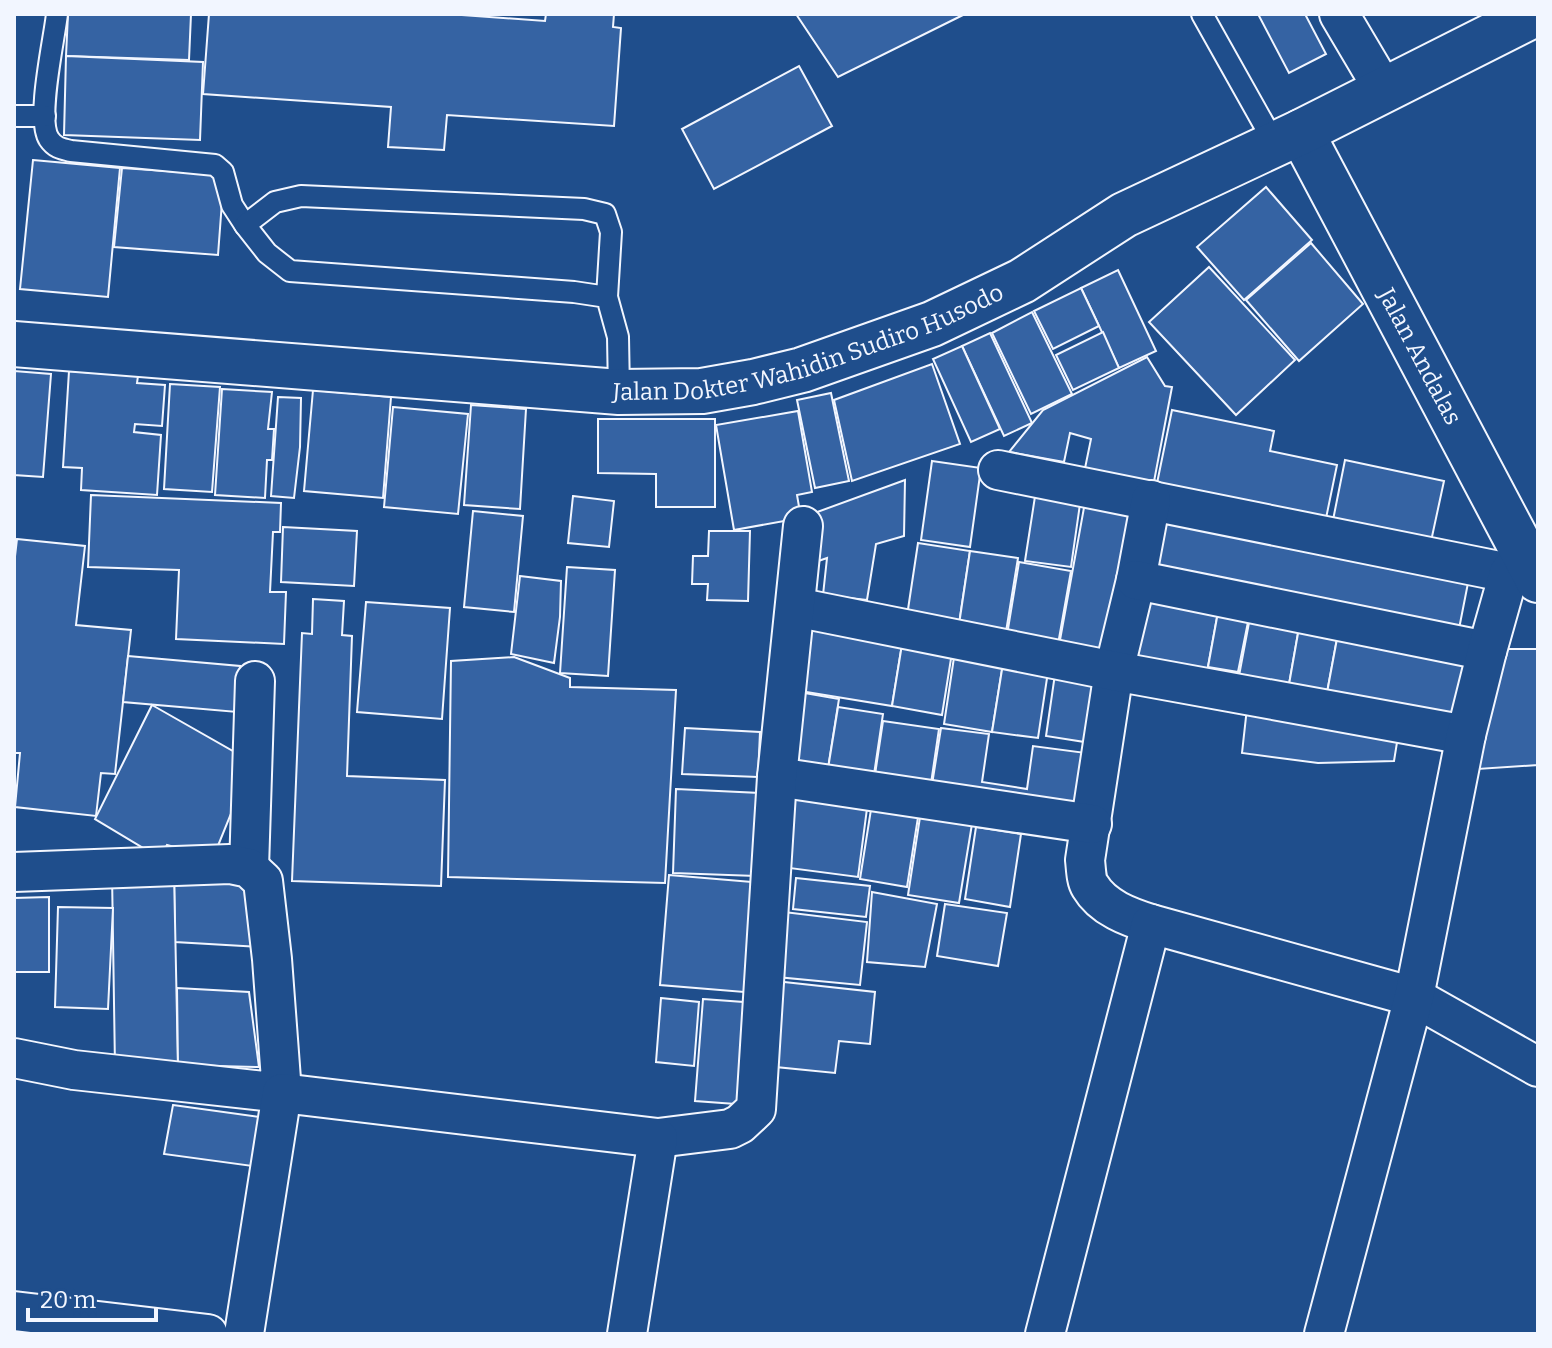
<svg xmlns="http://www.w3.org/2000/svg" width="1552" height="1348" font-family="Bitter,serif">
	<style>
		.building { fill: #3563a3; stroke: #f2f6ff; stroke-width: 2 }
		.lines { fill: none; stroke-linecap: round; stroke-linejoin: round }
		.service-casing { stroke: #f2f6ff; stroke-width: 24 }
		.minor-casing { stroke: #f2f6ff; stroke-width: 42 }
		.tertiary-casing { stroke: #f2f6ff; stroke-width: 48 }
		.secondary-casing { stroke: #f2f6ff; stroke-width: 48 }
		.service { stroke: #1f4e8c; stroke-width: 20 }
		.minor { stroke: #1f4e8c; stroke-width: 38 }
		.tertiary { stroke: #1f4e8c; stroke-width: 44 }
		.secondary { stroke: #1f4e8c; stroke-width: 44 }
		.labels { text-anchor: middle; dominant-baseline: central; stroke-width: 6; stroke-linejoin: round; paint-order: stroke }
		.street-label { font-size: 24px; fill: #f2f6ff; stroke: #1f4e8c }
	</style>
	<rect width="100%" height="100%" fill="#1f4e8c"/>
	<!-- building -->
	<g class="building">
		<path d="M68,14H191L189,60L66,56Z"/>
		<path d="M209,14H448L545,21L546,14H614L613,27L621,28L614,126L447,115L444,150L388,147L391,107L203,94Z"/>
		<path d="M796,14H965L838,77Z"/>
		<path d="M1258,14H1305L1326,54L1289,73Z"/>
		<path d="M66,56L203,62L200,140L64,135Z"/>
		<path d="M799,66L832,126L714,189L682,129Z"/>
		<path d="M33,160L120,168L108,297L20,289Z"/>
		<path d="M122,168L224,175L218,255L114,247Z"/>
		<path d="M1266,187L1312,240L1244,300L1197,247Z"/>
		<path d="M1311,243L1363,304L1299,361L1246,300Z"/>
		<path d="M1209,267L1295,360L1236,415L1149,322Z"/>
		<path d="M1118,270L1156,351L1119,368L1081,288Z"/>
		<path d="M1081,288L1099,326L1053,349L1034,311Z"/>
		<path d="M1032,312L1072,394L1031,414L992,333Z"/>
		<path d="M1103,332L1119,368L1073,390L1056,355Z"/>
		<path d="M990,333L1032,423L1004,436L962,346Z"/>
		<path d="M962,346L1000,429L971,442L933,359Z"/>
		<path d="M1147,357L1165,386L1172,387L1152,492L1083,478L1091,439L1070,433L1064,462L1009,452L1043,410Z"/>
		<path d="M932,364L960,444L852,481L834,400Z"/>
		<path d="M14,371L51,374L43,477L14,475Z"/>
		<path d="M69,371L138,376L137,383L165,385L162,426L135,424L134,432L161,435L157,495L81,490L82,468L63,467Z"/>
		<path d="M170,384L220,387L212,492L164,489Z"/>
		<path d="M222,389L272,392L268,429H274L272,460H267L265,498L215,495Z"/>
		<path d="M313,390L391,397L383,498L304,491Z"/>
		<path d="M831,393L849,481L815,488L797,400Z"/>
		<path d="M278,397L301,398L300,447L294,498L271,496Z"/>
		<path d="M471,405L526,409L520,509L464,505Z"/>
		<path d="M393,407L468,414L458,514L384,507Z"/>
		<path d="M1172,410L1274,431L1270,451L1337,465L1324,528L1155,493Z"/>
		<path d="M798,411L812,492L797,495L801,518L734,530L716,425Z"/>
		<path d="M598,419H715V507H656V474L598,473Z"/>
		<path d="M1345,460L1444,481L1430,546L1332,525Z"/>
		<path d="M932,461L981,468L970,547L921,540Z"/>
		<path d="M905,480L904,536L876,544L867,600L823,595L827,558L804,566L809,515Z"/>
		<path d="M1036,490L1081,497L1071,567L1025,561Z"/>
		<path d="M1087,491L1144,501L1115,661L1058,651Z"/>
		<path d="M91,495L281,503L280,532H273L270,592H286L284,644L176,639L179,570L88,567Z"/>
		<path d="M573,496L614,501L609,547L568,543Z"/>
		<path d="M1156,507L1468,583L1457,639L1142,578Z"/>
		<path d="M473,511L523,516L514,612L464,607Z"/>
		<path d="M283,527L357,531L354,586L281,582Z"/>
		<path d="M709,531H750L748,601L707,600L708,584H692L693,556H708Z"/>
		<path d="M17,539L85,546L76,625L131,630L115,774L101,773L96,816L15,807L20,753H14V565Z"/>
		<path d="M918,543L970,551L959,624L907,616Z"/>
		<path d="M970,551L1018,558L1005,638L958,631Z"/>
		<path d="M1019,562L1071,571L1057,650L1006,641Z"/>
		<path d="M567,567L615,570L608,676L560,673Z"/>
		<path d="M520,576L561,581L560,617L554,663L511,654Z"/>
		<path d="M1143,586L1220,601L1207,672L1130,659Z"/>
		<path d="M313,599L344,601L342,635L352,636L347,776L445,780L441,886L292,881L302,633L312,634Z"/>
		<path d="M1220,601L1251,607L1238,672L1208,667Z"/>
		<path d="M366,602L450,608L442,719L357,712Z"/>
		<path d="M1251,612L1300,622L1288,690L1238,681Z"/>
		<path d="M800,614L904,632L892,706L788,689Z"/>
		<path d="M1300,622L1339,628L1326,698L1288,690Z"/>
		<path d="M1339,628L1472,655L1459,724L1326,698Z"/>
		<path d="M904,632L954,640L942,715L892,706Z"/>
		<path d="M956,644L1005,651L992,732L944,724Z"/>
		<path d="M1506,649H1538V765L1478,769Z"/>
		<path d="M128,656L240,666L237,712L123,702Z"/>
		<path d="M514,657L570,678V687L676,690L665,883L448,877L451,661Z"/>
		<path d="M1004,657L1049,665L1038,738L992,732Z"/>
		<path d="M1056,667L1101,673L1091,743L1046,736Z"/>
		<path d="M799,692L839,699L826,781L786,774Z"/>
		<path d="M1248,699L1400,724L1394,761L1318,763L1242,753Z"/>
		<path d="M152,705L252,762L213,858L167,845L160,858L95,819Z"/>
		<path d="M838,707L883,714L872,788L826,781Z"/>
		<path d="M883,721L939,729L929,797L873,788Z"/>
		<path d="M685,728L760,732L758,777L682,774Z"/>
		<path d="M941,728L989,734L982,782L1027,789L1033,746L1086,753L1076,819L930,797Z"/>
		<path d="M676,789L760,793L756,876L673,873Z"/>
		<path d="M784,789L868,801L858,877L774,866Z"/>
		<path d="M872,803L919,811L907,887L860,879Z"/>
		<path d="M920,817L972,824L959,903L908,895Z"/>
		<path d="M976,827L1021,834L1010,907L965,899Z"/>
		<path d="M174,873L257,879L261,947L175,942Z"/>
		<path d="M174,873L178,1065L115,1067L112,874Z"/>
		<path d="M669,875L765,883L756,993L660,985Z"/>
		<path d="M796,878L870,886L866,917L793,909Z"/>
		<path d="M872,892L937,904L925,967L867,962Z"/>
		<path d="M49,897V972H14V898Z"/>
		<path d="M945,904L1007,913L998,966L937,956Z"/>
		<path d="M58,907L113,908L108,1009L55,1007Z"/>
		<path d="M784,912L867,922L860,985L777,977Z"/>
		<path d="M775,981L875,992L870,1044L839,1041L835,1073L766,1066Z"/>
		<path d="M177,988L249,992L259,1067L178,1065Z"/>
		<path d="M661,998L699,1002L694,1066L656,1062Z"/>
		<path d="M703,999L757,1003L749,1105L695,1101Z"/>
		<path d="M173,1105L260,1117L252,1166L164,1154Z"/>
	</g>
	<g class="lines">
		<defs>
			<g id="service">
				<path d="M57,14C54,41 36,119 49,139C55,148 62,149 71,151L215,165L223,172L232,205L245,225"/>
				<path d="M1202,14L1275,144"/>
				<path d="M14,116H45"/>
				<path d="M607,297L574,292L290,271L267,253L245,225L275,202L301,196L584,209L605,214L611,232L607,297L618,337L619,392"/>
			</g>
			<g id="minor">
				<path d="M1339,14L1384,90"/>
				<path d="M998,470L1509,573"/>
				<path d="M1151,500L1136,580L1114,671L1085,860C1086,868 1086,880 1090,886C1103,908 1129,917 1151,924"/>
				<path d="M1136,580L1487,651"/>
				<path d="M795,607L1114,671L1466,735"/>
				<path d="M777,777L1092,824"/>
				<path d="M249,868L255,681"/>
				<path d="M14,872L230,864L249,868L263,881L272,959L282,1093L74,1070L14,1058"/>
				<path d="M658,1138L730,1129L740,1124L756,1109L777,777L803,526"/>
				<path d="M14,1311L208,1334"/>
				<path d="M244,1334L282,1093L658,1138L627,1334"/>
				<path d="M1045,1334L1151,924L1414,997L1538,1067"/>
				<path d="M1324,1334L1414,997L1466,735L1487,651L1509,573L1524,554"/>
			</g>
			<g id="tertiary">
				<path id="s1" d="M1301,132L1538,580"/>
			</g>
			<g id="secondary">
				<path id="s2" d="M14,344L619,392L702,391L753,382L802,370L932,324L1022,281L1124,215L1301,132L1535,14"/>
			</g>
		</defs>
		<!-- service casing -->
		<use href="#service" class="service-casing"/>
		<!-- minor casing -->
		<use href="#minor" class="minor-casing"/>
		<!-- tertiary casing -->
		<use href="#tertiary" class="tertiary-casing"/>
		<!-- secondary casing -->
		<use href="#secondary" class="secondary-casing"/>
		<!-- service -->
		<use href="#service" class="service"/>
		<!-- minor -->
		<use href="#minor" class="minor"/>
		<!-- tertiary -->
		<use href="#tertiary" class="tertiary"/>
		<!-- secondary -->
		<use href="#secondary" class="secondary"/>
	</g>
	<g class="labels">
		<!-- street labels -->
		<g class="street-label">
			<text stroke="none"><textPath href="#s2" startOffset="804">Jalan Dokter Wahidin Sudiro Husodo</textPath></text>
			<text stroke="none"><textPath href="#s1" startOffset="254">Jalan Andalas</textPath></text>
		</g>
	</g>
	<!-- border -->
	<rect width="1552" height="1348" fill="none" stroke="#f2f6ff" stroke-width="32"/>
	<!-- scale -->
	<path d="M28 1308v12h128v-12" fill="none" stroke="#f2f6ff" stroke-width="4"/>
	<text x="40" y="1308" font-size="24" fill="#f2f6ff" stroke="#1f4e8c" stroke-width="6" paint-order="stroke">20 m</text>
</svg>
